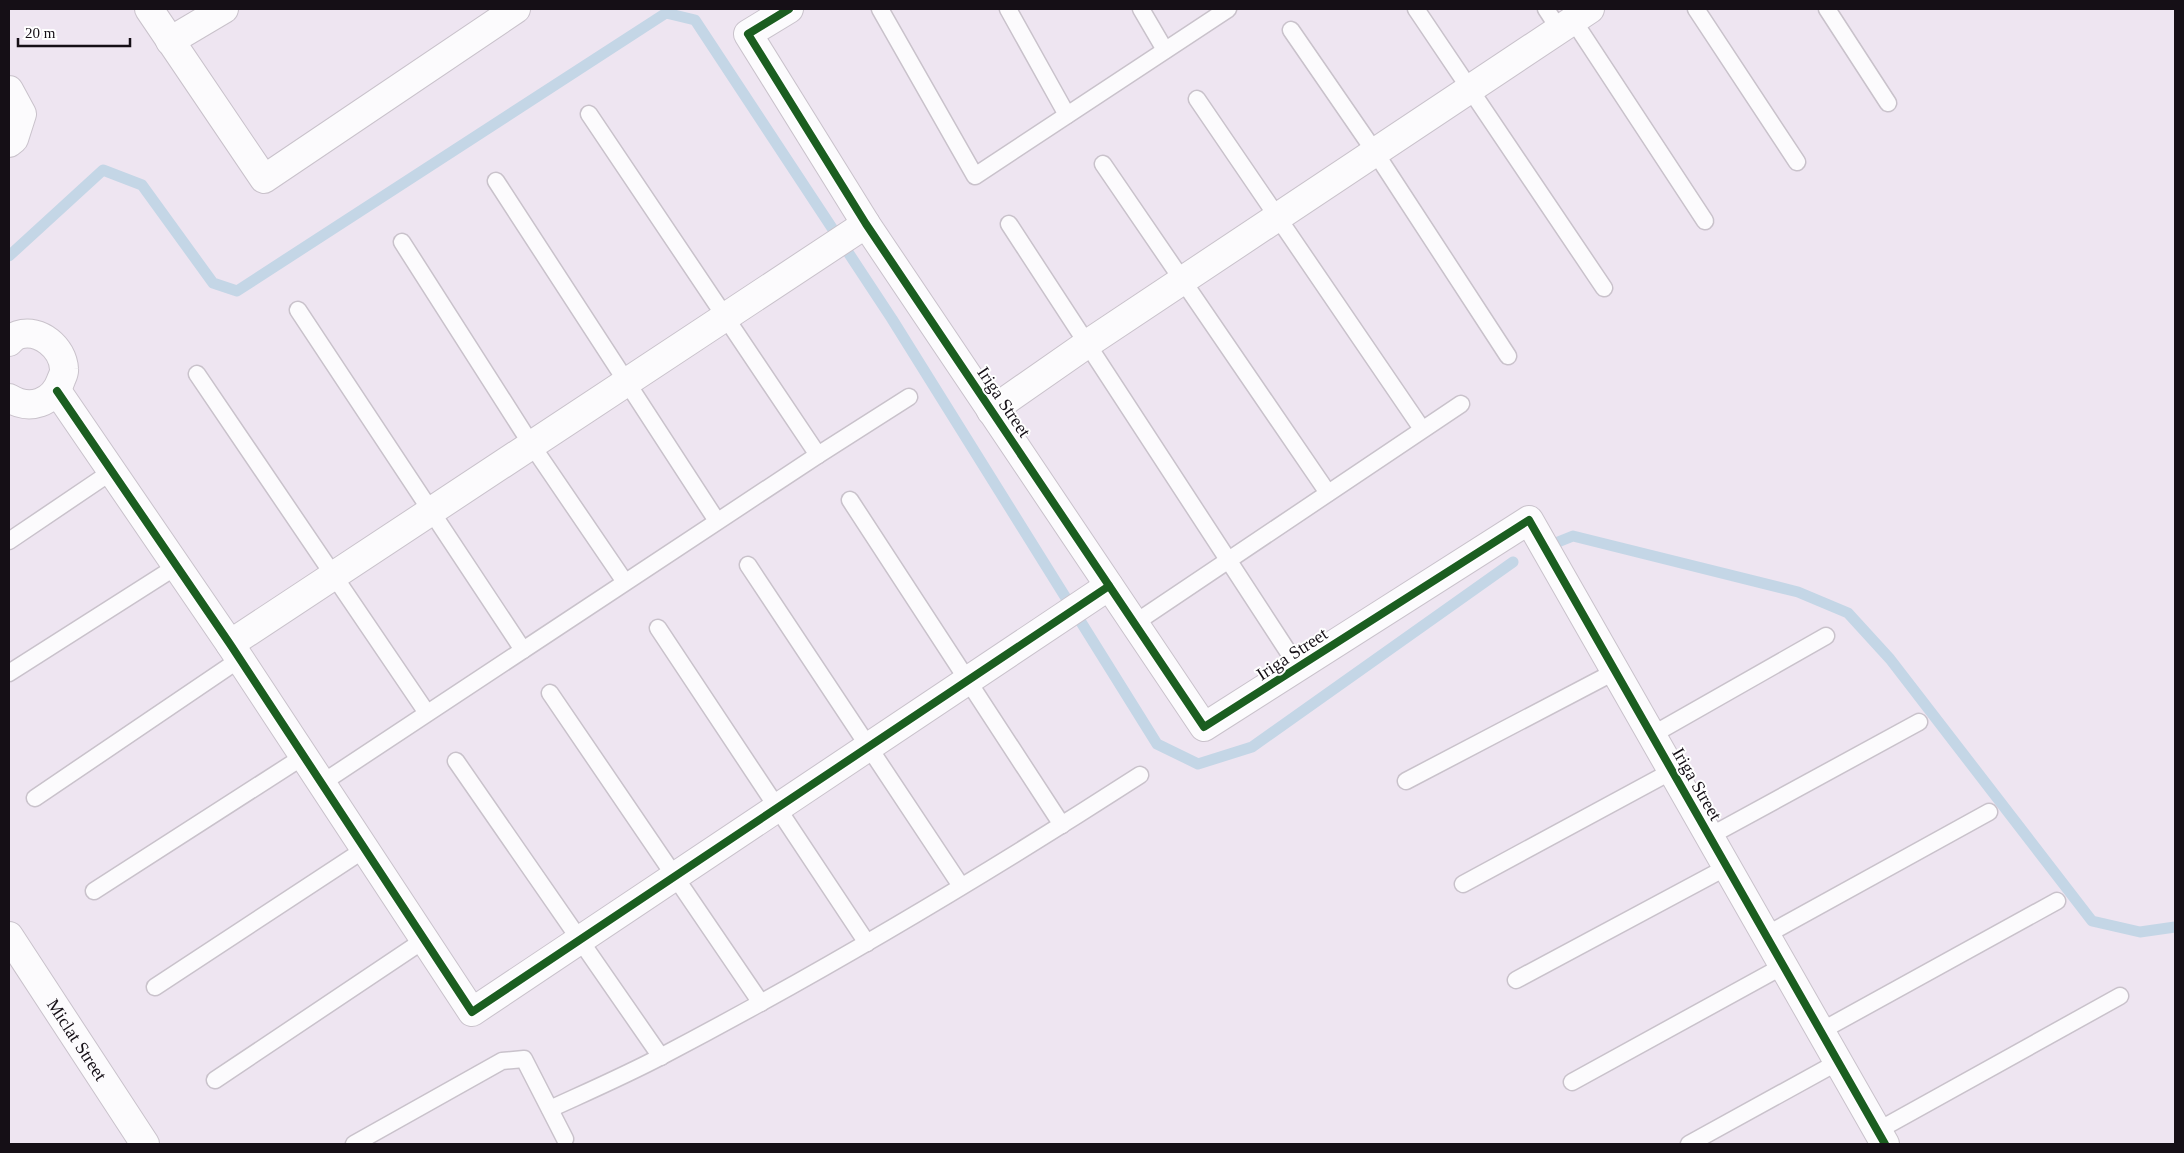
<svg xmlns="http://www.w3.org/2000/svg" width="2184" height="1153" font-family="Georgia,serif">
	<style>
		.lines { fill: none; stroke-linecap: round; stroke-linejoin: round }
		.stream { stroke: #c4d6e6; stroke-width: 11 }
		.service-casing { stroke: #c9c2cb; stroke-width: 19 }
		.minor-casing { stroke: #c9c2cb; stroke-width: 30 }
		.service { stroke: #fcfbfd; stroke-width: 16 }
		.minor { stroke: #fcfbfd; stroke-width: 28 }
		.cycleway-casing { stroke: #fff; stroke-width: 11 }
		.cycleway { stroke: #1b5e20; stroke-width: 8 }
		.labels { text-anchor: middle; dominant-baseline: central; stroke-width: 4; stroke-linejoin: round; paint-order: stroke }
		.street-label { font-size: 18px; fill: #150f16; stroke: #fff }
	</style>
	<rect width="100%" height="100%" fill="#eee5f1"/>
	<g class="lines">
		<!-- stream -->
		<g class="stream">
			<path d="M9,256L103,170L142,185L213,283L237,291L666,13L695,20L892,319L1157,744L1198,764L1252,747L1513,562"/>
			<path d="M1548,546L1573,536L1798,592L1848,613L1890,659L2092,921L2140,932L2175,927"/>
		</g>
		<defs>
			<g id="service">
				<path d="M880,9L975,176L1228,9"/>
				<path d="M1008,9L1067,115"/>
				<path d="M1141,9L1165,50"/>
				<path d="M1416,9L1604,288"/>
				<path d="M1546,9L1559,29"/>
				<path d="M1696,9L1797,162"/>
				<path d="M1827,9L1888,103"/>
				<path d="M1573,20L1705,221"/>
				<path d="M1291,30L1375,152L1508,356"/>
				<path d="M1197,99L1422,429"/>
				<path d="M589,114L818,455"/>
				<path d="M1103,164L1328,493"/>
				<path d="M496,181L717,521"/>
				<path d="M1009,224L1298,667"/>
				<path d="M402,242L531,444L625,582"/>
				<path d="M298,310L523,650"/>
				<path d="M197,374L427,713"/>
				<path d="M850,500L1062,825"/>
				<path d="M9,541L111,472"/>
				<path d="M748,565L961,886"/>
				<path d="M1135,623L1461,404"/>
				<path d="M658,628L867,943"/>
				<path d="M9,673L177,566"/>
				<path d="M550,693L761,1003"/>
				<path d="M1652,735L1826,636"/>
				<path d="M456,761L661,1057"/>
				<path d="M1406,781L1616,671"/>
				<path d="M322,783L818,455L909,397"/>
				<path d="M35,798L240,659"/>
				<path d="M1710,836L1919,722"/>
				<path d="M1463,884L1672,771"/>
				<path d="M94,891L304,756"/>
				<path d="M1766,935L1989,812"/>
				<path d="M1516,980L1727,867"/>
				<path d="M155,987L365,849"/>
				<path d="M1821,1031L2057,901"/>
				<path d="M215,1080L424,940"/>
				<path d="M1572,1082L1783,966"/>
				<path d="M550,1109C587,1092 626,1075 662,1056C826,970 985,875 1140,775"/>
				<path d="M1877,1131L2120,996"/>
				<path d="M354,1144L502,1061L524,1059L565,1139"/>
				<path d="M1689,1144L1838,1062"/>
			</g>
			<g id="minor">
				<path d="M149,9L264,179L516,9"/>
				<path d="M789,9L748,34L866,224L1204,727L1529,520L1885,1144"/>
				<path d="M170,41L224,9"/>
				<path d="M9,90L22,114L14,139L9,143"/>
				<path d="M9,342C11,340 15,336 18,335C40,328 63,348 64,369C65,372 62,377 61,380C53,403 30,411 9,398"/>
				<path d="M57,391L230,644L472,1012L1109,586"/>
				<path d="M991,411L1087,344L1590,9"/>
				<path d="M230,644L866,224"/>
				<path id="s1" d="M9,936L145,1144"/>
			</g>
		</defs>
		<!-- service casing -->
		<use href="#service" class="service-casing"/>
		<!-- minor casing -->
		<use href="#minor" class="minor-casing"/>
		<!-- service -->
		<use href="#service" class="service"/>
		<!-- minor -->
		<use href="#minor" class="minor"/>
		<defs>
			<g id="cycleway">
				<path d="M789,9L748,34L866,224L1204,727L1529,520L1885,1144"/>
				<path d="M57,391L230,644L472,1012L1109,586"/>
			</g>
		</defs>
		<!-- cycleway casing -->
		<use href="#cycleway" class="cycleway-casing"/>
		<!-- cycleway -->
		<use href="#cycleway" class="cycleway"/>
	</g>
	<g class="labels">
		<!-- street labels -->
		<g class="street-label">
			<text transform="translate(1004 402) rotate(56)">Iriga Street</text>
			<text transform="translate(1292 654) rotate(-33)">Iriga Street</text>
			<text transform="translate(1697 784) rotate(60)">Iriga Street</text>
			<text stroke="none"><textPath href="#s1" startOffset="124">Miclat Street</textPath></text>
		</g>
	</g>
	<!-- border -->
	<rect width="2184" height="1153" fill="none" stroke="#150f16" stroke-width="20"/>
	<!-- scale -->
	<path d="M18 38v8h112v-8" fill="none" stroke="#150f16" stroke-width="2.5"/>
	<text x="25" y="38" font-size="15" fill="#150f16" stroke="#ffffff" stroke-width="4" paint-order="stroke">20 m</text>
</svg>
